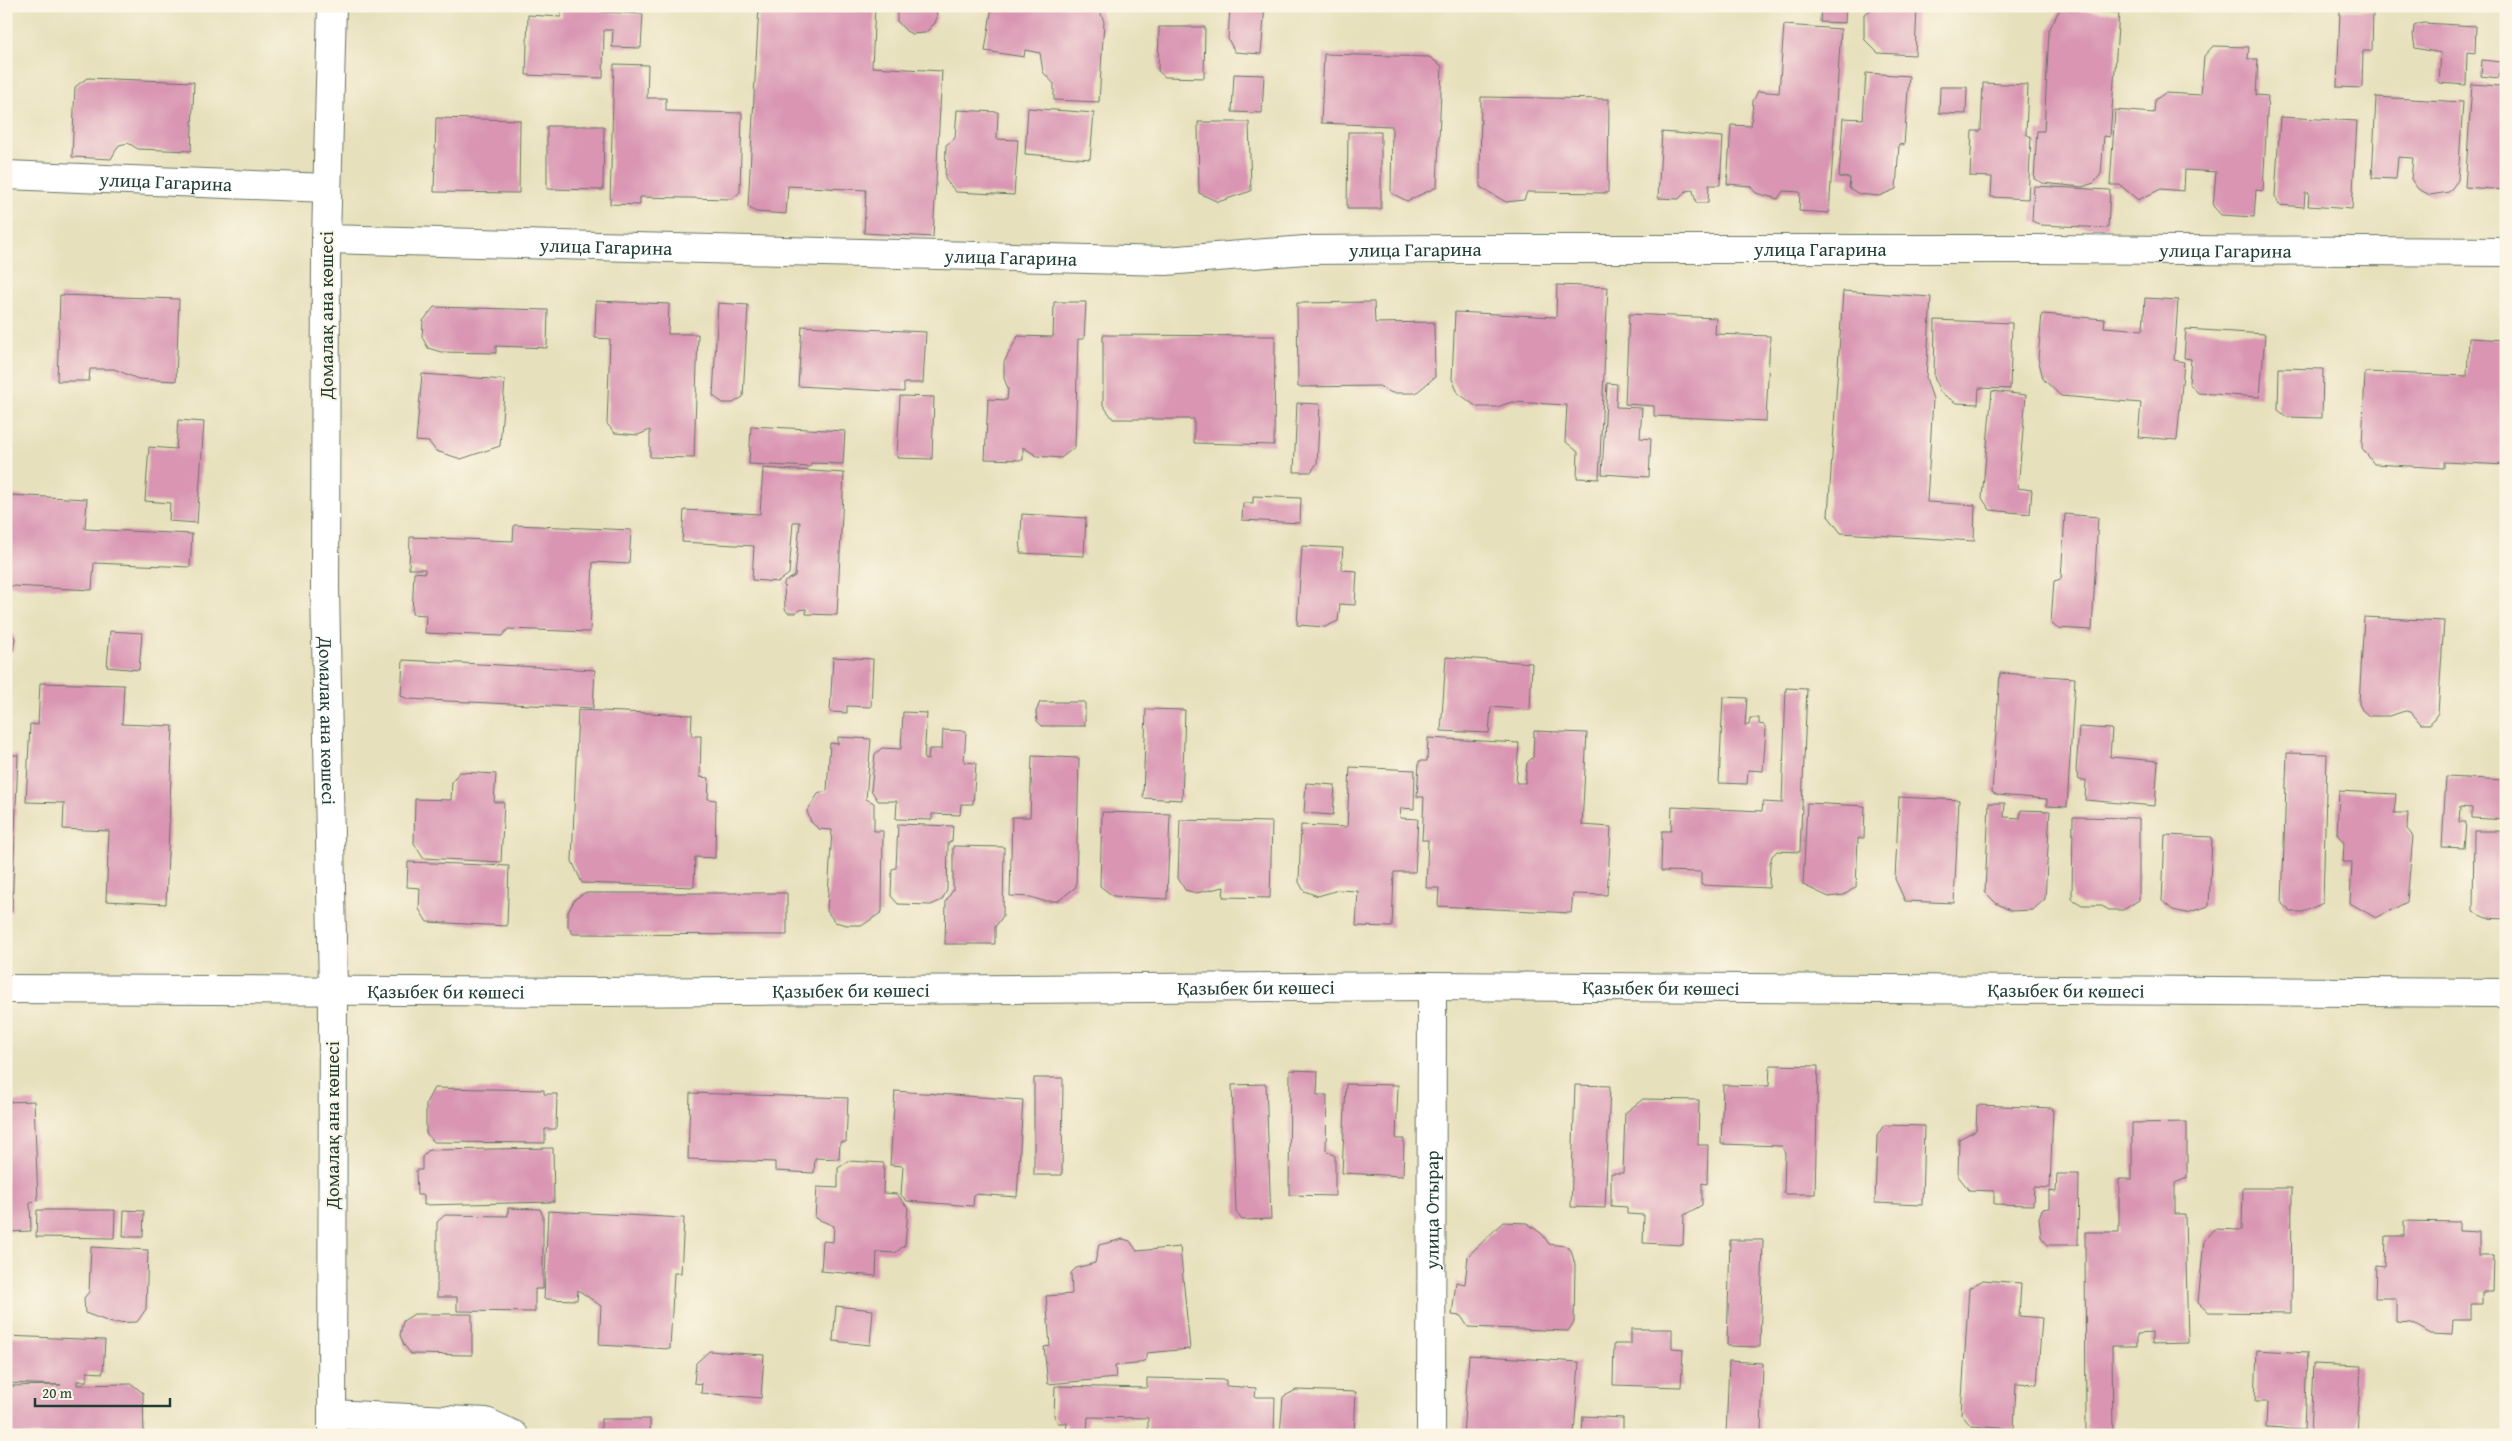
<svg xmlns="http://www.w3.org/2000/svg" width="2512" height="1441" font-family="'Gentium Book Plus',serif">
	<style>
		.building { fill: #d995b2 }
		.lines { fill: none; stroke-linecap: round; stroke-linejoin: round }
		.minor-casing { stroke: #657664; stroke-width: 30 }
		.minor { stroke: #fff; stroke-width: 28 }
		.labels { text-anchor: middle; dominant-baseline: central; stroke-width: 4; stroke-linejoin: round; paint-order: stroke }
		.street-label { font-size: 19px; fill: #1f3d34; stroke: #fcf5e5 }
	</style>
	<rect width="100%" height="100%" fill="#fcf5e5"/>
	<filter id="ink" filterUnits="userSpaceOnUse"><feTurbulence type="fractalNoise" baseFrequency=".02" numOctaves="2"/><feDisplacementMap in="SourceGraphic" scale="10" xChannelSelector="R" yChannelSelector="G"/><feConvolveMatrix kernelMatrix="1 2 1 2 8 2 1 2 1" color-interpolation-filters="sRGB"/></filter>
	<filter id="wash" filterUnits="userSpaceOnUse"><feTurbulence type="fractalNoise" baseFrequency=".0096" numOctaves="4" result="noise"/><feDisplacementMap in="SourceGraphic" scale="20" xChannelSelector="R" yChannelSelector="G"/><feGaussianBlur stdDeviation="1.12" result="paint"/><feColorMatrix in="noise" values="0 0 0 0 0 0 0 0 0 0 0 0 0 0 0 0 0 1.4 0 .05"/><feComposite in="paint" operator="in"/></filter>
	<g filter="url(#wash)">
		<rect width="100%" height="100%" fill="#e7e0bc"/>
		<g id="blocks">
			<!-- building -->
			<g class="building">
				<path d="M561,6H602V12L643,14L641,48L612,47L613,30H604L603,78L526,75L528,15L561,17Z"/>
				<path d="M759,6H875L872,67L942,71L933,237L864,233L866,190L788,186L786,214L756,212L748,207Z"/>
				<path d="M897,6H936L937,17L935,23L925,33L912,34L906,31L897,21Z"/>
				<path d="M992,6H1084L1099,8L1104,22L1099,102L1054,100V84L1043,72L1040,53L1025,50L1024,57L985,51Z"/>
				<path d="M1230,6H1265L1261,54L1235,52L1228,39Z"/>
				<path d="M1821,6H1846L1845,23L1820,22Z"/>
				<path d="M1877,6H1917L1915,55L1878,53L1864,39V14Z"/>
				<path d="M2060,9L2119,13L2110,137L2104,136L2101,174L2094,183L2082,187L2043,183L2034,179L2037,131H2044L2049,30Z"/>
				<path d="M2340,10L2373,11L2372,51H2363L2362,88L2337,87Z"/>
				<path d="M2423,23L2476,26L2475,53L2467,52L2466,85L2439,83L2441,53L2415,48L2413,35L2414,26Z"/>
				<path d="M1784,25L1841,29L1829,213L1799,211L1800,192L1783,191L1778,199L1756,193L1750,186L1727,184L1731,125L1751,126L1753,101L1758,91L1779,93Z"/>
				<path d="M1159,27H1205L1204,78L1165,77L1158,71Z"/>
				<path d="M2213,46L2249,47L2248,59H2258L2256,95L2268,96L2263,191L2256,190L2254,217L2221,215L2213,206L2216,172L2185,170L2184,191L2161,189L2138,200L2120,185H2110L2115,110L2154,113L2155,100L2165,93L2201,95L2204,56Z"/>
				<path d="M1324,54L1429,57L1442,66L1437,187L1407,201L1391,193L1392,126L1321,123Z"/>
				<path d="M2482,60L2501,62L2499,78L2481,76Z"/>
				<path d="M614,64L648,65L647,98H666V111L742,113L740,192L732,199L640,197V205L610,204Z"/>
				<path d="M1866,73L1909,76L1904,145L1899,144L1896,189L1879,196L1859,194L1849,188L1850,178L1839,177L1843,118L1863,119Z"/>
				<path d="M1234,74L1264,75L1262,113L1232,112Z"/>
				<path d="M87,78L194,82L191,151L138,149L128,143L119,145L111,159L72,157L75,87Z"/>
				<path d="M2501,82H2506V190L2465,187L2472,84L2500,86Z"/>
				<path d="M1983,83L2028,85L2026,134L2031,137L2028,199L1991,197L1992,177L1970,176L1972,131H1981Z"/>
				<path d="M1940,87H1967L1966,114L1939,113Z"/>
				<path d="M1481,97L1609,99L1608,193L1527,192L1524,200L1506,202L1480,187Z"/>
				<path d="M2376,97L2463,102L2458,180L2449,192L2430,195L2418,189L2411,179L2413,158L2398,157L2396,179L2372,178Z"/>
				<path d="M1028,108L1094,113L1090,159L1025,154Z"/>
				<path d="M957,110L998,112L997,139L1018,140L1014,195L956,192L945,179L946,145L955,138Z"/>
				<path d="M2280,117L2357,121L2352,209L2308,206L2309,193H2305L2304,207L2279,205L2275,196Z"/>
				<path d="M436,118L520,120L519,193L434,192Z"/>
				<path d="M1198,122H1249L1251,191L1218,202L1199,193Z"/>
				<path d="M547,126H604L603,190L547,189Z"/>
				<path d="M1348,132H1381V209H1347Z"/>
				<path d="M1662,132L1723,137L1720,185H1709L1708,203H1696L1693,190L1686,191L1679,199L1658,198Z"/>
				<path d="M2034,186L2110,190L2108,228L2041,225L2032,221Z"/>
				<path d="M1557,285L1608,287L1599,479L1577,478L1578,452L1565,441L1567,405L1512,402L1497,407H1477L1458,393L1452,379L1455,312L1556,317Z"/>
				<path d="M1843,291L1931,297L1926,378L1933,399L1927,502L1975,505L1974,541L1841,533L1828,516Z"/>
				<path d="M60,295L179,299L176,381L138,379L114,369H90L89,381H57Z"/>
				<path d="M2145,298L2178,300L2174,360L2184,362L2177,440L2138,437L2141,403L2061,396L2043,379L2038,358L2042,314L2105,319L2104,327L2143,330Z"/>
				<path d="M596,301L669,304L668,334H698L694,458L650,457V430L638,435L615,433L607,424L610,339L595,338Z"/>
				<path d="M1054,302H1086L1084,339H1078L1075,447L1061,458L1037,456L1023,447V460L985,459L988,399L1007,400L1008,389L1004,378V362L1018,336L1053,337Z"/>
				<path d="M1374,302L1375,323L1434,322L1435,377L1416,393H1392L1379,386L1298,387L1297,303Z"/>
				<path d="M718,303L748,305L743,397L733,403H723L713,396Z"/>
				<path d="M434,307L548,310L547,348L496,346V353L441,352L428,348L422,337L423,321Z"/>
				<path d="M1629,314L1716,318L1715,334L1770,336L1766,421L1654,416V406L1625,404Z"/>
				<path d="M1935,320L2012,323L2010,389L1979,388L1978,404L1956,403L1940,392L1934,377Z"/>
				<path d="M802,326L926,332L923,383H904V392L798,386Z"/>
				<path d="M2186,329L2265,334L2260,397L2198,393L2189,383L2191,359L2184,358Z"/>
				<path d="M1103,335L1275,336L1274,445L1194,443V419H1113L1103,405Z"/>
				<path d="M2469,338L2506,340V465L2444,462V468L2374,464L2362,448L2365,372L2467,376Z"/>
				<path d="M2279,368L2323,369L2322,418L2287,417L2278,410Z"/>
				<path d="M422,374L505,380L500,446L461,459L436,451L429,442L416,441Z"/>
				<path d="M1607,383L1617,384L1616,407L1642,408L1640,438L1651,439L1649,477L1602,474Z"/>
				<path d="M1992,391L2026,395L2018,488L2032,490L2030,514L1990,510L1982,498Z"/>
				<path d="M900,396L934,397L932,459L897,458Z"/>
				<path d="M1297,403L1320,404L1317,463L1311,472H1294Z"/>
				<path d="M178,420L204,422L197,523L169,521L170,503L145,501L149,447L176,449Z"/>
				<path d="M751,426L845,431L843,464L811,463L810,467L749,464Z"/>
				<path d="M763,468L844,473L837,615L806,614V609L799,610L796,613H788L785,609L784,582L795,576L800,522H793L789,574L778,582L752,580L754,546L682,542L684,510L760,514Z"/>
				<path d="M8,495L87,499L85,529L192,534L190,567L94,563L92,590L11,586L6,582Z"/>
				<path d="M1253,496L1301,498L1300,523L1242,520L1243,503H1253Z"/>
				<path d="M1022,514L1086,518L1084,556L1020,553Z"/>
				<path d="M2065,514L2098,517L2092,630L2057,628L2051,623L2054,581L2061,579Z"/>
				<path d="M514,525L631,530L629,564L593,562L590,632L508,629L502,636L425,633L426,615L412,614L414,572L425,573V569H409L410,537L513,541Z"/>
				<path d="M1302,546L1343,548L1341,570L1357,571L1355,605L1340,604L1338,621L1325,627L1297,625Z"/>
				<path d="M2364,617L2444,621L2438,713L2430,724H2421L2411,712L2405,711L2389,716H2369L2362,710L2359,704Z"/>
				<path d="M6,626L15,638L13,651H9L8,675Z"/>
				<path d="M110,631L142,633L139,670L107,667Z"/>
				<path d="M833,657L873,659L871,707L847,706V713L830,712Z"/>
				<path d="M1446,657L1532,663L1530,710L1491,707L1489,733L1441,731Z"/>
				<path d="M403,660L595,670L593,708L408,699L401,696Z"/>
				<path d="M2000,673L2075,678L2067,807L2047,806V799L1997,795L1992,792Z"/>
				<path d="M40,683L124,685L122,724L173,726L166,904L106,901L109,831L63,829L64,803L26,802L30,724L38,725Z"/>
				<path d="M1786,688L1807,689L1800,852L1777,851L1772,856L1770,863L1769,888L1701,885V872L1661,871L1662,831H1671L1672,807L1762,811L1763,802L1782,803Z"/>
				<path d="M1723,697L1747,698L1745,725H1749L1750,718H1759V724L1764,725L1766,729L1763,771L1748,770L1747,784L1719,783Z"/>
				<path d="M1040,702H1085V726H1042L1037,721L1036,712Z"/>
				<path d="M6,706L9,710L8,732H6Z"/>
				<path d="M1146,709L1185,710L1182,800L1143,798Z"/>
				<path d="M578,710L692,715L691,736H701L700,777L709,778L708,799L716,800L715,858L695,857L694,887L582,883L572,861Z"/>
				<path d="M903,712L927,713L924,759L928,760L929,749H942L943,730L966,731L964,762L976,763L973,804H961L960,815L932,814V820L896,819L897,801H878L871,790L875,754L882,748L901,749Z"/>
				<path d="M2079,727L2112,729L2110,757L2158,761L2155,806L2085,800L2086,780H2079L2076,771Z"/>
				<path d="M1534,731L1587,733L1582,825L1611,827L1607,895L1573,894L1571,913L1438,906L1439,888H1426L1428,840H1422L1424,797H1417L1419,761H1427L1428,738L1519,743L1516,783H1525L1527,763L1533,757Z"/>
				<path d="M838,737L871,739L866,799L874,803V831H883L882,912L863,925H847L835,922L827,911L832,830L819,829L811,822L807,811L818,794L827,791L830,743L838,744Z"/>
				<path d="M2287,753L2327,754L2323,903L2303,912H2291L2282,904Z"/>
				<path d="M6,755H18L12,911L6,914Z"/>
				<path d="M1032,756L1079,758L1076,887L1058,901H1043L1031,897L1010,896L1012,817H1030Z"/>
				<path d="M1350,767L1415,770L1414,809L1401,808L1400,818L1418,819L1415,872H1394L1392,927L1356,926L1358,891L1338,890L1318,896L1304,891L1299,882L1301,825L1347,827Z"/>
				<path d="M459,772L496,774L494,802H504L501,862L423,858L414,843L415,799L451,800L452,782Z"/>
				<path d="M2446,777L2506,780V820L2472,818V808L2460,807L2459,822H2466L2464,848L2442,847Z"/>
				<path d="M1306,783L1335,785L1333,815L1304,813Z"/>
				<path d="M2339,791L2396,794L2394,813H2408L2407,829L2413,836L2407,902L2376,918L2350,903L2352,862H2343L2344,843L2337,834Z"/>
				<path d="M1899,797L1959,800L1954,903L1905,901L1895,879Z"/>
				<path d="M1807,803L1865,806L1864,838H1858L1856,887L1844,895L1829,897L1803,885Z"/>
				<path d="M1989,803H2005L2004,817L2020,818L2021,810L2050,811L2045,899L2033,910L2011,911L1996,903L1985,892Z"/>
				<path d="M1102,812L1170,814L1167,899L1113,896L1100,886Z"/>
				<path d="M2073,817L2139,818V900L2123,910H2109L2100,905H2082L2072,899Z"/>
				<path d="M1180,820L1272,822L1270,898L1223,897L1224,887L1196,893L1185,890L1178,878Z"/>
				<path d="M898,824L953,826L952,841L948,843L947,890L942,900L931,905L898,904L891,896L892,869L896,868Z"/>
				<path d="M2474,831H2506V919L2486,918L2473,912Z"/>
				<path d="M2165,835L2212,837L2209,906L2186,913L2173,910L2162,901Z"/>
				<path d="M953,846L1004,847L1003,916L995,927V944H945L946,901L953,890Z"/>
				<path d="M408,862L509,866L507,926L427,922L419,909L420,888L407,887Z"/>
				<path d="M584,893H787V935L573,934L568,927V912L575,899Z"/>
				<path d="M1770,1065L1818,1066L1815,1194H1784L1785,1154L1782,1146L1721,1144L1723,1085L1769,1086Z"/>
				<path d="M1290,1070L1318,1071L1317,1095H1327L1326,1150L1335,1156V1196L1289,1195Z"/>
				<path d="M1034,1078H1063L1062,1175H1034Z"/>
				<path d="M1266,1084L1271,1219L1242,1220L1236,1212L1232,1085Z"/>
				<path d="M1346,1084L1398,1085L1396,1139H1404L1403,1176L1342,1173Z"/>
				<path d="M1575,1085L1610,1086L1605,1208L1571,1207Z"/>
				<path d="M434,1088L544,1090V1094H557L556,1129H545V1143L434,1142L426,1133V1103Z"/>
				<path d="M895,1091L1023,1100L1017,1197L974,1194L973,1206L907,1201L901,1195L903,1166L890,1165Z"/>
				<path d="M690,1093L848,1098L846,1142H840L839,1159L815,1158L814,1173L775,1171V1162L688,1159Z"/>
				<path d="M1643,1099L1699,1100L1698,1145H1708L1707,1184L1702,1183V1205L1684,1215L1683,1245L1643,1243L1644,1215L1627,1214V1207L1611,1206V1173H1623L1625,1113Z"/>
				<path d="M34,1101L38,1201L30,1202L31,1231L6,1232V1102Z"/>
				<path d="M1977,1105L2053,1108L2050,1188L2034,1187L2033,1205L1994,1204V1191L1969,1190L1958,1176L1959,1139L1976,1130Z"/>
				<path d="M2187,1122V1178L2175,1183V1214H2185L2188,1343L2152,1344V1333L2137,1334V1346H2112L2113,1435H2086L2085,1232H2119V1179H2132V1123Z"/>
				<path d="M1884,1125L1924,1126L1922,1205L1875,1203L1877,1136Z"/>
				<path d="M553,1148L554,1202L424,1205V1195H417L416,1170H422V1157L429,1150Z"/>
				<path d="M849,1161L884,1163L883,1193L897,1194L908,1208L905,1245L895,1253L877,1252L876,1276L821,1271L823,1241L833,1242L834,1226L815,1218L817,1187L838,1188V1168Z"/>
				<path d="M2057,1174H2079L2078,1245H2048L2041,1237L2039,1218L2042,1209L2049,1208V1191L2056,1192Z"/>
				<path d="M2243,1188H2292L2291,1313L2208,1312L2198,1303L2204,1240L2214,1229L2242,1230Z"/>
				<path d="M508,1208L540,1209L543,1216V1289H535V1312L457,1311V1297H437V1222L445,1215L508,1216Z"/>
				<path d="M37,1210H115L114,1238L36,1237Z"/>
				<path d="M124,1210L144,1211L143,1237H123Z"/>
				<path d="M548,1211L684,1218L681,1273H674L670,1349L599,1345L601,1306L578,1290L577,1300L544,1299Z"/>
				<path d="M2404,1221L2459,1222V1231L2479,1232V1256H2494L2493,1292H2482V1304H2471V1320H2453L2452,1335L2431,1334L2412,1323L2396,1322V1298H2375L2376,1265L2385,1266L2386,1236H2404Z"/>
				<path d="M1503,1222L1527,1223L1542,1234L1549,1244L1565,1246L1571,1250L1575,1265L1574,1322L1568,1331L1468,1327L1461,1316L1452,1315L1456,1282L1465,1284L1468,1256Z"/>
				<path d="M1123,1239L1130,1241L1137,1251L1180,1247L1190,1349L1146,1353V1360L1136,1364L1115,1366L1116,1378L1048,1384L1044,1347L1050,1346L1046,1296L1072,1294L1071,1273L1076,1268L1095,1263L1099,1245Z"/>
				<path d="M1730,1240H1763L1760,1347L1727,1346Z"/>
				<path d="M91,1247L148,1250L146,1309L137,1322L112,1323L85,1313L84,1298L89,1292Z"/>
				<path d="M1983,1280L2021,1283L2019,1316L2042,1318L2037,1384L2016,1383L2014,1429L1971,1426L1961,1414L1969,1288Z"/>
				<path d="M836,1306L873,1310L870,1345L833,1341Z"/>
				<path d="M414,1314H472V1355L411,1354L404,1345L400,1335L403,1321Z"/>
				<path d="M1631,1329H1672V1348L1683,1349L1681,1387L1613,1385L1614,1344H1631Z"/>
				<path d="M6,1336L105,1340L103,1373L87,1372V1381H77V1385L132,1384L143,1393L144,1435H6V1386L61,1385L6,1383Z"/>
				<path d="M2257,1350L2307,1353L2304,1430L2266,1428L2267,1402H2255Z"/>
				<path d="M709,1351L764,1355L761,1398L701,1393L702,1384L694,1383L696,1363Z"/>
				<path d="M1469,1355L1579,1362L1574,1435H1463Z"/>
				<path d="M1729,1361L1763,1363L1761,1435H1726Z"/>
				<path d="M2313,1364L2361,1366L2357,1435H2310Z"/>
				<path d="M1147,1378L1226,1380V1386L1256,1388L1255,1397H1275L1274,1435H1174V1432L1148,1431V1418L1088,1417L1087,1432H1066L1067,1423H1058L1054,1416L1055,1386L1147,1388Z"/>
				<path d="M1296,1390L1356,1392L1354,1435H1280L1283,1397Z"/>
				<path d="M1583,1416L1623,1418V1435H1582Z"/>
				<rect x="601" y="1419" width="49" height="16"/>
			</g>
		</g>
	</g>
	<g filter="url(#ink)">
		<use href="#blocks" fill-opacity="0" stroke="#657664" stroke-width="1"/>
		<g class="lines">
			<defs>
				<g id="minor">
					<path id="s1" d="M332,6L326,239L325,588L333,989L332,1435"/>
					<path id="s2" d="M6,175L327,188"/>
					<path id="s3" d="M326,239L1166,261L1305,250L1452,249H2036L2506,252"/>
					<path id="s4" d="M6,989L596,992L1432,986L2506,993"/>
					<path d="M332,1414L486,1422L514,1435"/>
					<path id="s5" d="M1431,1435L1432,986"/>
				</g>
			</defs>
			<!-- minor casing -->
			<use href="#minor" class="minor-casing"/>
			<!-- minor -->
			<use href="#minor" class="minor"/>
		</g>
	</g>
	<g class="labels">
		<!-- street labels -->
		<g class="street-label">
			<text stroke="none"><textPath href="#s2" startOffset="160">улица Гагарина</textPath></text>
			<text stroke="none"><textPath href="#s3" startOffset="280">улица Гагарина</textPath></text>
			<text stroke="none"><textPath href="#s3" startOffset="1090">улица Гагарина</textPath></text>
			<text stroke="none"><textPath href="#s3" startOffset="1495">улица Гагарина</textPath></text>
			<text stroke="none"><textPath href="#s3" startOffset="1900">улица Гагарина</textPath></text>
			<text stroke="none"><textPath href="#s3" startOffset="685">улица Гагарина</textPath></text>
			<text transform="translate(326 315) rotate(-90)">Домалақ ана көшесі</text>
			<text stroke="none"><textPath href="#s1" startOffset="715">Домалақ ана көшесі</textPath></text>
			<text stroke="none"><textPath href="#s4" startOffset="1250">Қазыбек би көшесі</textPath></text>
			<text stroke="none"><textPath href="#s4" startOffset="1655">Қазыбек би көшесі</textPath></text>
			<text stroke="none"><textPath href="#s4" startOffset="440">Қазыбек би көшесі</textPath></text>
			<text stroke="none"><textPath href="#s4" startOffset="845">Қазыбек би көшесі</textPath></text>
			<text stroke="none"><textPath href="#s4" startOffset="2060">Қазыбек би көшесі</textPath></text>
			<text transform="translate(332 1125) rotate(-90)">Домалақ ана көшесі</text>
			<text stroke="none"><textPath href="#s5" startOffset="225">улица Отырар</textPath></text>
		</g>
	</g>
	<!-- margin -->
	<rect width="2512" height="1441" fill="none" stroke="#fcf5e5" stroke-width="25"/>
	<!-- scale -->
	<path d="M35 1398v8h135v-8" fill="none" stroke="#1f3d34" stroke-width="2.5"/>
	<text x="42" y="1398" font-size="15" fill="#1f3d34" stroke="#fcf5e5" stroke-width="4" paint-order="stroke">20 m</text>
</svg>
